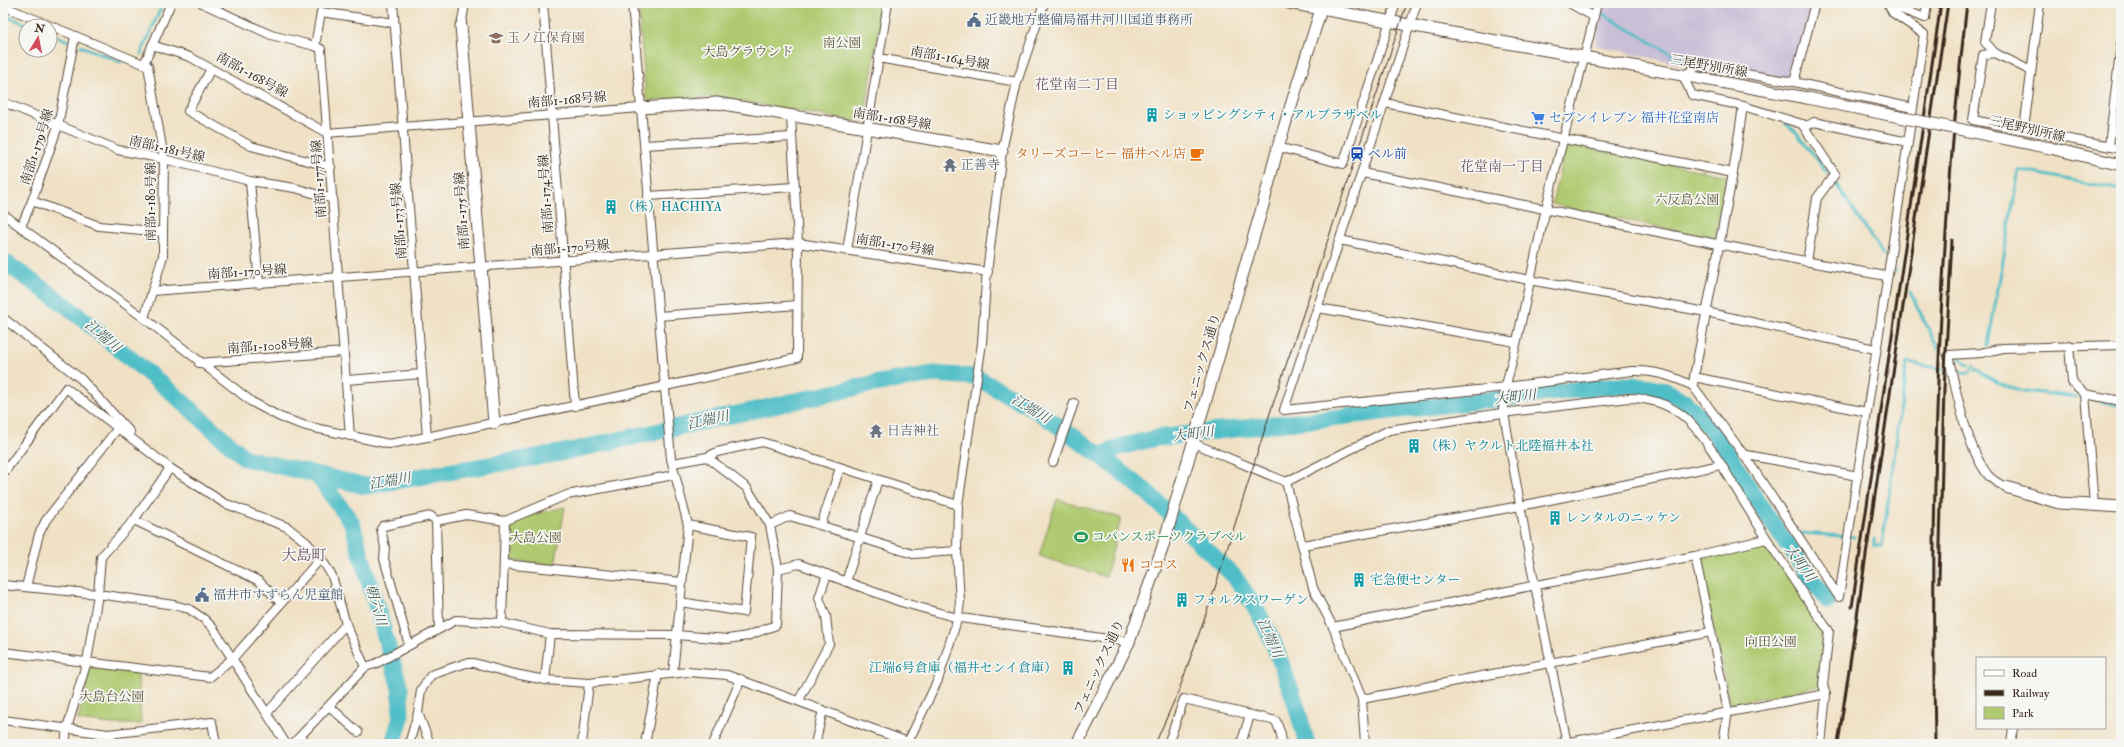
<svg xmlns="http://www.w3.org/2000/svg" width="2124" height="747" font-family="'IM FELL Double Pica','Noto Serif JP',serif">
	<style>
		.industrial { fill: #c9bfd7 }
		.green { fill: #afca70; stroke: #757a47 }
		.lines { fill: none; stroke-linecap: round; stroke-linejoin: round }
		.stream { stroke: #50bec7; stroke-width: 3 }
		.river { stroke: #50bec7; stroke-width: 17 }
		.street-casing { stroke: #564537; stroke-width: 10 }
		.secondary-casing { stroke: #564537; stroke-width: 13 }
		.street { stroke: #fff; stroke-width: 8 }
		.secondary { stroke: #fff; stroke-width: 11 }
		.tram { stroke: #3b2a1e; stroke-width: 1 }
		.rail { stroke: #3b2a1e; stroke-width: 3 }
		.secondary-bridge-casing { stroke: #564537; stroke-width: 13; stroke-linecap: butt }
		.secondary-bridge { stroke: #fff; stroke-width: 11 }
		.labels { text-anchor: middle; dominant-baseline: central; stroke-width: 3.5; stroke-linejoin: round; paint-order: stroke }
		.service-label { font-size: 13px; fill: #4e5e75; stroke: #f6f6f2; text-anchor: start }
		.education-label { font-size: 13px; fill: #785e54; stroke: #f6f6f2; text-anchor: start }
		.park-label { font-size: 13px; fill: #585232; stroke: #f6f6f2 }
		.street-label { font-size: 13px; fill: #3b2a1e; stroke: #f6f6f2 }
		.culture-label { font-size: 13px; fill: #0d838f; stroke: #f6f6f2; text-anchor: start }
		.shop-label { font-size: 13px; fill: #366cbe; stroke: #f6f6f2; text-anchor: start }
		.food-label { font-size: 13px; fill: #c56008; stroke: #f6f6f2; text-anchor: end }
		.transit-label { font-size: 13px; fill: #164399; stroke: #f6f6f2; text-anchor: start }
		.worship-label { font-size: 13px; fill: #5b616d; stroke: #f6f6f2; text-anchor: start }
		.leisure-label { font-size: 13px; fill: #27864d; stroke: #f6f6f2; text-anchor: start }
		.neighbourhood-label { font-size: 14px; fill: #6d5060; stroke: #f6f6f2 }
		.water-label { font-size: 14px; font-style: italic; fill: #425e59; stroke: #f6f6f2 }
		.quarter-label { font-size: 15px; fill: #6d5060; stroke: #f6f6f2 }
	</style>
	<rect width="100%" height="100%" fill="#f6f6f2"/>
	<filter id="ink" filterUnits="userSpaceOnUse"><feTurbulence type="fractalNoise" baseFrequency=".025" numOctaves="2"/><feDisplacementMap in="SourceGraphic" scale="8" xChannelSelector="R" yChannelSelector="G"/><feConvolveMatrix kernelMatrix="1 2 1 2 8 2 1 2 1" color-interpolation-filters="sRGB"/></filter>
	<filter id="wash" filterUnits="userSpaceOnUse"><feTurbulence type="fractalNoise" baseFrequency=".012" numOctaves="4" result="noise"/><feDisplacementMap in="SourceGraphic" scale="16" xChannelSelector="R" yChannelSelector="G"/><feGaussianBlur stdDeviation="0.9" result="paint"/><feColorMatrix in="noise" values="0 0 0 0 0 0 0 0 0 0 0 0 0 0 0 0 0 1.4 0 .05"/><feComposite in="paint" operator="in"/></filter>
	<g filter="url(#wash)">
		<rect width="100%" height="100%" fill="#f0e1c5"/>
		<!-- industrial -->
		<path class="industrial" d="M1603,3H1812L1792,79L1689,61L1682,65L1595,45Z"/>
		<!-- green -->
		<g class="green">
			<path d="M638,3H883L864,120L861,122L716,97L649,101L646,98Z"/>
			<path d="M1566,144L1727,176L1715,239L1552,204Z"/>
			<path d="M1057,499L1121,518L1106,577L1039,556Z"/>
			<path d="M565,507L555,565L513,561L511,520Z"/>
			<path d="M1766,539L1829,631L1823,685L1730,704L1699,559Z"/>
			<path d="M91,667L138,672L141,724H111L78,720Z"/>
		</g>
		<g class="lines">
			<!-- stream -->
			<g class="stream">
				<path d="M1584,3L1587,5"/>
				<path d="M1603,14L1687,63"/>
				<path d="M6,16L31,26"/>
				<path d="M50,33L68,41"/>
				<path d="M81,46L121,62"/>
				<path d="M141,54L163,3"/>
				<path d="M1785,123L1796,132L1827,172"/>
				<path d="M1834,181L1884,256"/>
				<path d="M1891,265L1896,272"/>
				<path d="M1910,292L1938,349"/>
				<path d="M1988,345L2019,170L2121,190"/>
				<path d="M1959,358L1969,365"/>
				<path d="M1976,370L2002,385L2024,391L2077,397"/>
				<path d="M1956,371L1969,373L1974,366"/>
				<path d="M2092,399L2121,406"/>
				<path d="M1874,539V545L1882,546L1907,363L1945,369"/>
				<path d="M1786,544L1802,533L1855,537"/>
			</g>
			<!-- river -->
			<g class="river">
				<path d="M3,261L67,306L177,397L245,458L365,486L560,453L873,384L934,374L975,377L1036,410L1101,456L1148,493L1234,576L1258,612L1273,642L1295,701L1307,744"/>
				<path d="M1101,456L1119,447L1157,438L1618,385C1638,385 1657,385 1674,395C1710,416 1734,465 1756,499C1779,534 1803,567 1828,601"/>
				<path d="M317,475L352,523L393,664L400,688L401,717L393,744"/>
			</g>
		</g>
	</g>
	<g filter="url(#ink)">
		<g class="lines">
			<defs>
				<g id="street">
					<path d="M202,3L271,35L315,46L321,49L350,436"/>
					<path d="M393,3L427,437"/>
					<path d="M458,3L465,4L461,26"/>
					<path d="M543,3L575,406"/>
					<path d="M632,3L671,459L688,525L673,673"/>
					<path d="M1417,3L1284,410L1506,387L1632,371C1655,370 1672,376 1693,386L1694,377"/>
					<path d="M1569,3L1594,17"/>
					<path d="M1991,3L1985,42L1995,53"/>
					<path d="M1887,4L1925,18L1927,3"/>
					<path d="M3,6L148,66L164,159L163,232V256L144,318"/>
					<path d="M75,36L58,126L32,201L99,226L163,232"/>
					<path d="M152,45L190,57L327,133L640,108"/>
					<path d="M315,46L321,12L394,23"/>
					<path d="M878,58L1017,82"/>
					<path d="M144,64L171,3"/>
					<path d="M211,69L188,111L251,146L331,167"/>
					<path d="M2031,71L1995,53L1983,55L1973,120L2121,149"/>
					<path d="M1794,82L1913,108L1924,34L1893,13L1888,4"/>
					<path d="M3,102L118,150L164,159L250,181L295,188L333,199"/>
					<path d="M1385,103L1733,173"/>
					<path d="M1743,106L1733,173L1694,377L1867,412"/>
					<path d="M1802,124L1835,174L1817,198L1807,262"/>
					<path d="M2024,129L2040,3"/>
					<path d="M1908,142L1913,108"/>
					<path d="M644,145L792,137"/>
					<path d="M2109,146L2121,44"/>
					<path d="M1278,147L1343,164L1396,3"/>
					<path d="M1362,173C1537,206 1711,245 1886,276"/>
					<path d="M250,181L259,284"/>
					<path d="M648,196L794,187"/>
					<path d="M3,214L144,318L252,402L280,417L306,426L389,444L427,437L797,358L798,243L791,116"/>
					<path d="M21,227L32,201"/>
					<path d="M1340,240L1529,280L1706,312L1875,349"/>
					<path d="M847,250L888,3"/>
					<path d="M152,291L798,243L988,272"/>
					<path d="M1318,308L1516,342"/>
					<path d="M659,316L797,305"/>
					<path d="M3,318L81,379L130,432"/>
					<path d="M2069,345L2072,382L2085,394L2094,505"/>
					<path d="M199,363L344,352"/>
					<path d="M347,380L422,374"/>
					<path d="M1693,386L1744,455L1839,597L1908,142L1814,122L1807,126L1802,124L1743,106L1692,95L1683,76L1698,66L1794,82L1815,3"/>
					<path d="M2085,394L2121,401"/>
					<path d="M1193,443L1286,482"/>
					<path d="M1742,454L1858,476"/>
					<path d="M707,457L717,452L762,442L958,505"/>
					<path d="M1053,462L1074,403"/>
					<path d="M3,474L66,388L170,468L224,503L287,527L306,542L321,558L332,576L346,624L365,667"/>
					<path d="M2006,487C1999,484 1993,481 1988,475C1966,447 1956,389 1948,355L1981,353L2003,348L2121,345"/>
					<path d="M134,520L259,581L281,603"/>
					<path d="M770,525L790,516L913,554L957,551"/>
					<path d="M821,525L840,468"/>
					<path d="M1303,545L1520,506L1721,465"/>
					<path d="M1695,556L1728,711L1723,744"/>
					<path d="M504,564L682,582"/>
					<path d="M778,569L799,564L901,602L954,617L1129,642"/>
					<path d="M846,582L878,480"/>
					<path d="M3,585L98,594L174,605L189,609L204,619L213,628L286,744"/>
					<path d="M26,587L39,534L46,520L118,428"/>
					<path d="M680,602L744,612L751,537L688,525"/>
					<path d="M502,623L505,521"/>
					<path d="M1333,627L1536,585L1695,556L1766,539"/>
					<path d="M439,629L436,521L466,515L505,521L567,495L674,475"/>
					<path d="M409,645L384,559L385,547L381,529L383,526L431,516L436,521"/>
					<path d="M3,652L210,677L233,658L321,558"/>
					<path d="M545,680L550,634"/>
					<path d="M1362,699L1711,632"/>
					<path d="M799,700L829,644L826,616L819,598L827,574"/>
					<path d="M329,706L358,732"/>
					<path d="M267,713L346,624"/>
					<path d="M3,720L108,734L212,722L216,744"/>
					<path d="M65,744L67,728L87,661L98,594L101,557L134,520L170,468"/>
					<path d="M293,744L365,667L375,664L456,620L502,623L550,634L676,635L728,639L747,636L776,625L778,569L770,525L747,488L707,457L673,463"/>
					<path d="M409,744L418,713"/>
					<path d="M430,744L418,713L421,690L431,675L466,663H474L510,673L545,680L589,683L687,672L727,675L908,742"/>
					<path d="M582,744L589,683"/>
					<path d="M645,744L658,674"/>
					<path d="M713,744L741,679"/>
					<path d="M815,744L823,710"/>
					<path d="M907,744L938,680L958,617L960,602L957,551L958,505L982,343L986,281L1002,151L1017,82L1044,3"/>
					<path d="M1168,744L1184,699L1276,721L1281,734L1282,744"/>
					<path d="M1241,744L1250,715"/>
					<path d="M1365,744L1362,699L1333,627L1313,588L1286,482L1389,430L1502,413L1629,398C1649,398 1666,403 1682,415C1705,433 1731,481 1747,507C1773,549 1800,591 1829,631L1823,685L1826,694L1821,744"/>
					<path d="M1559,744L1826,694"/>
					<path d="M1567,744L1530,561L1503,408L1504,392C1521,332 1531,270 1546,209C1562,140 1582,72 1597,3"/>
					<path d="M2011,744L2013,728"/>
				</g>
				<g id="secondary">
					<path d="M1289,3L1807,98"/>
					<path d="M3,5L5,3"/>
					<path d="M461,26L494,423"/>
					<path d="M640,108L717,103L1002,151"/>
					<path d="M2050,148L2121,165"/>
					<path d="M2006,487L2059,503L2121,507"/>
					<path d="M1077,744L1129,642L1162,549L1263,205L1278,147L1323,3"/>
				</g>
			</defs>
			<!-- street casing -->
			<use href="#street" class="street-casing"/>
			<!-- secondary casing -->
			<use href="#secondary" class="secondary-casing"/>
			<!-- street -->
			<use href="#street" class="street"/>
			<!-- secondary -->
			<use href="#secondary" class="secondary"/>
			<!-- tram -->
			<path class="tram" d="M1155,744L1179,690L1213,594L1270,413L1407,3"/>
			<!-- rail -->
			<g class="rail">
				<path d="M1939,582L1944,389L1952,240"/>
				<path d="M1852,607L1941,3"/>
				<path d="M1838,744L1948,3"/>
				<path d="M1935,744C1930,497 1938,249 1967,3"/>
			</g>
			<defs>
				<path id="secondary-bridge" d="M1807,98L2050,148"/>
			</defs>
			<!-- secondary-bridge casing -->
			<use href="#secondary-bridge" class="secondary-bridge-casing"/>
			<!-- secondary-bridge -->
			<use href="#secondary-bridge" class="secondary-bridge"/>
		</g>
	</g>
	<!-- icons -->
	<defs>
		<symbol id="civic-bare" viewBox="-9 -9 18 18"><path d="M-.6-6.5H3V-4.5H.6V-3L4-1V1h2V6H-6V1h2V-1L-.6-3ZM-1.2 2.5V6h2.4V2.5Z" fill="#5c6f8a" stroke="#f6f6f2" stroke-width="2.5" paint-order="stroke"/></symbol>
		<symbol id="school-bare" viewBox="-9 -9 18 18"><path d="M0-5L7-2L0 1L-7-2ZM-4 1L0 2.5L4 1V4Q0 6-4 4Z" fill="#8d6e63" stroke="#f6f6f2" stroke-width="2.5" paint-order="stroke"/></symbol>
		<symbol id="building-bare" viewBox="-9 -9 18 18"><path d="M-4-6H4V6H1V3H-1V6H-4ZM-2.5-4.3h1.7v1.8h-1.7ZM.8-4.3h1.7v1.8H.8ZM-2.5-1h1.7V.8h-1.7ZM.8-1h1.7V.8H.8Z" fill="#0f9aa8" stroke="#f6f6f2" stroke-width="2.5" paint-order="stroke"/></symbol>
		<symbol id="supermarket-bare" viewBox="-9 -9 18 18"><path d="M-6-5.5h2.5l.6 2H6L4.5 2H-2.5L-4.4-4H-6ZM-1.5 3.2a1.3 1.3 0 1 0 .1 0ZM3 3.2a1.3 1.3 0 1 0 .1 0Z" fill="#3f7fe0" stroke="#f6f6f2" stroke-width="2.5" paint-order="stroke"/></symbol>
		<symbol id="cafe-bare" viewBox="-9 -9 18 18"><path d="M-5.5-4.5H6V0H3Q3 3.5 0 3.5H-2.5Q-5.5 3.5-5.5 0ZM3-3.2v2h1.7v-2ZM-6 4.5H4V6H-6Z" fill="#e8710a" stroke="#f6f6f2" stroke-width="2.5" paint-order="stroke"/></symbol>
		<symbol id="station-bare" viewBox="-9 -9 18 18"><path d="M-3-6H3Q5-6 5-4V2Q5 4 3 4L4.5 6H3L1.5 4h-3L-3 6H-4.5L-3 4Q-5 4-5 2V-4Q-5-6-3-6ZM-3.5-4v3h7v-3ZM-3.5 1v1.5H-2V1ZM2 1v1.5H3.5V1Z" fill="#1a4fb4" stroke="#f6f6f2" stroke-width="2.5" paint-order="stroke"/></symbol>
		<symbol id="temple-bare" viewBox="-9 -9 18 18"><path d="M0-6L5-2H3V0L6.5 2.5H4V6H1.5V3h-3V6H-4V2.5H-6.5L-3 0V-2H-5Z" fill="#6b7280" stroke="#f6f6f2" stroke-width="2.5" paint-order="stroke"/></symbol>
		<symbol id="stadium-bare" viewBox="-9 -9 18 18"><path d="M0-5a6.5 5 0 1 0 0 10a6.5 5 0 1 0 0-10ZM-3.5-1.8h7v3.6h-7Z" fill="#2e9e5b" stroke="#f6f6f2" stroke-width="2.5" paint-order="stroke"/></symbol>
		<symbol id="restaurant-bare" viewBox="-9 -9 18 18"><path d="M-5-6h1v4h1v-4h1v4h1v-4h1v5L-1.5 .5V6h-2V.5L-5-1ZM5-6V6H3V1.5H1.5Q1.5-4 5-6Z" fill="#e8710a" stroke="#f6f6f2" stroke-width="2.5" paint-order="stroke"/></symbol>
	</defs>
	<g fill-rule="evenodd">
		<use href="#civic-bare" x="964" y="10" width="20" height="20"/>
		<use href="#school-bare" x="486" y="28" width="20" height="20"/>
		<use href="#building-bare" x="1142" y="105" width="20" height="20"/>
		<use href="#supermarket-bare" x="1528" y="108" width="20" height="20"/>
		<use href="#cafe-bare" x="1187" y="144" width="20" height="20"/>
		<use href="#station-bare" x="1347" y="144" width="20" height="20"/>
		<use href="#temple-bare" x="940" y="155" width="20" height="20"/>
		<use href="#building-bare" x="601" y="197" width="20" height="20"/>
		<use href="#temple-bare" x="866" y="421" width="20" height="20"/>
		<use href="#building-bare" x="1404" y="436" width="20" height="20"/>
		<use href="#building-bare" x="1545" y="508" width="20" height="20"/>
		<use href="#stadium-bare" x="1071" y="527" width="20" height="20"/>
		<use href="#restaurant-bare" x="1118" y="555" width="20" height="20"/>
		<use href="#building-bare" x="1349" y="570" width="20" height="20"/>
		<use href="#civic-bare" x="192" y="585" width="20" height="20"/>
		<use href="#building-bare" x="1172" y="590" width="20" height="20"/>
		<use href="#building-bare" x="1058" y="658" width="20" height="20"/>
	</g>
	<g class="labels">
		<!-- service labels -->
		<g class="service-label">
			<text x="985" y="20">近畿地方整備局福井河川国道事務所</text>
			<text x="213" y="595">福井市すずらん児童館</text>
		</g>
		<!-- education labels -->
		<g class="education-label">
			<text x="507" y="38">玉ノ江保育園</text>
		</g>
		<!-- park labels -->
		<g class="park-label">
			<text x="842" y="43">南公園</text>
			<text x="748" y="52">大島グラウンド</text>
			<text x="1687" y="200">六反島公園</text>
			<text x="536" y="538">大島公園</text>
			<text x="1771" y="642">向田公園</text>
			<text x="112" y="697">大島台公園</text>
		</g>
		<!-- street labels -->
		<g class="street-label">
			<text transform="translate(950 58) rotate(10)">南部1-164号線</text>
			<text transform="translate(1709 66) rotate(10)">三尾野別所線</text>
			<text transform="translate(252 75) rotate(29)">南部1-168号線</text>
			<text transform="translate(567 100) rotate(-5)">南部1-168号線</text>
			<text transform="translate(892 119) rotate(9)">南部1-168号線</text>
			<text transform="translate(2027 129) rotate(13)">三尾野別所線</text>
			<text transform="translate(37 147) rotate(-72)">南部1-179号線</text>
			<text transform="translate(167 149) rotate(13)">南部1-181号線</text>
			<text transform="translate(319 179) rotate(-94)">南部1-177号線</text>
			<text transform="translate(546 194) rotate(-94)">南部1-174号線</text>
			<text transform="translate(151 202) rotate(-90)">南部1-180号線</text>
			<text transform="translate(462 211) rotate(-94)">南部1-175号線</text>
			<text transform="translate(399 221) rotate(-95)">南部1-173号線</text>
			<text transform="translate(895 245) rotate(9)">南部1-170号線</text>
			<text transform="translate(570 248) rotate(-5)">南部1-170号線</text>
			<text transform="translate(247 272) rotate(-4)">南部1-170号線</text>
			<text transform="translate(270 346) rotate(-4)">南部1-1008号線</text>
			<text transform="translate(1202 363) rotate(-74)">フェニックス通り</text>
			<text transform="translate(1099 667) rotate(-65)">フェニックス通り</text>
		</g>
		<!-- culture labels -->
		<g class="culture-label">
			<text x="1163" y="115">ショッピングシティ・アルプラザベル</text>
			<text x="622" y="207">（株）HACHIYA</text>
			<text x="1425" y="446">（株）ヤクルト北陸福井本社</text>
			<text x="1566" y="518">レンタルのニッケン</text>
			<text x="1370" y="580">宅急便センター</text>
			<text x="1193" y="600">フォルクスワーゲン</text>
			<text x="1057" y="668" text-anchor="end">江端6号倉庫（福井センイ倉庫）</text>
		</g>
		<!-- shop labels -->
		<g class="shop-label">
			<text x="1549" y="118">セブンイレブン 福井花堂南店</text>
		</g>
		<!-- food labels -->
		<g class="food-label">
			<text x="1186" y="154">タリーズコーヒー 福井ベル店</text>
			<text x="1139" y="565" text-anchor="start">ココス</text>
		</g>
		<!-- transit labels -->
		<g class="transit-label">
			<text x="1368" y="154">ベル前</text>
		</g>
		<!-- worship labels -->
		<g class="worship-label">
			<text x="961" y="165">正善寺</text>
			<text x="887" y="431">日吉神社</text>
		</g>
		<!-- leisure labels -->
		<g class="leisure-label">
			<text x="1092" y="537">コパンスポーツクラブベル</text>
		</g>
		<!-- neighbourhood labels -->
		<g class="neighbourhood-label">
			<text x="1077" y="84">花堂南二丁目</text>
			<text x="1502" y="166">花堂南一丁目</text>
		</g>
		<!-- water labels -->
		<g class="water-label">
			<text transform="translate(103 336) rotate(40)">江端川</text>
			<text transform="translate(1515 397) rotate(-6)">大町川</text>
			<text transform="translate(1031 409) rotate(31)">江端川</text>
			<text transform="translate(708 420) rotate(-12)">江端川</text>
			<text transform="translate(1193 434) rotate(-7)">大町川</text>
			<text transform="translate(390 481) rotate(-9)">江端川</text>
			<text transform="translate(1800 563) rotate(54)">大町川</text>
			<text transform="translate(376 605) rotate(74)">朝六川</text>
			<text transform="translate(1270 638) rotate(66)">江端川</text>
		</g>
		<!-- quarter labels -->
		<g class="quarter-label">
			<text x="304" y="555">大島町</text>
		</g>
	</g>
	<!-- margin -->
	<rect width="2124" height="747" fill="none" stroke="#f6f6f2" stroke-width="16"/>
	<!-- legend -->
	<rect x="1976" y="657" width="130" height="72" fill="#f6f6f2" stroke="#aba49d"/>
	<rect x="1984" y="670" width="20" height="6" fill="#ffffff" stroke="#aba49d"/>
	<text x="2012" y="677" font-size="12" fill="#3b2a1e">Road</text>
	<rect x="1984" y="690" width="20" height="6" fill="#3b2a1e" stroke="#aba49d"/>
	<text x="2012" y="697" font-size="12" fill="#3b2a1e">Railway</text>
	<rect x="1984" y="707" width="20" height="12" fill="#afca70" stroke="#aba49d"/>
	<text x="2012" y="717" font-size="12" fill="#3b2a1e">Park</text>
	<!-- north arrow -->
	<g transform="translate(38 38) rotate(10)"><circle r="19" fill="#f6f6f2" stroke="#aba49d"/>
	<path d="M0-3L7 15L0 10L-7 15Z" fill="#d1495b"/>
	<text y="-6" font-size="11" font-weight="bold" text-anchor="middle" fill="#3b2a1e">N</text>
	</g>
</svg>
